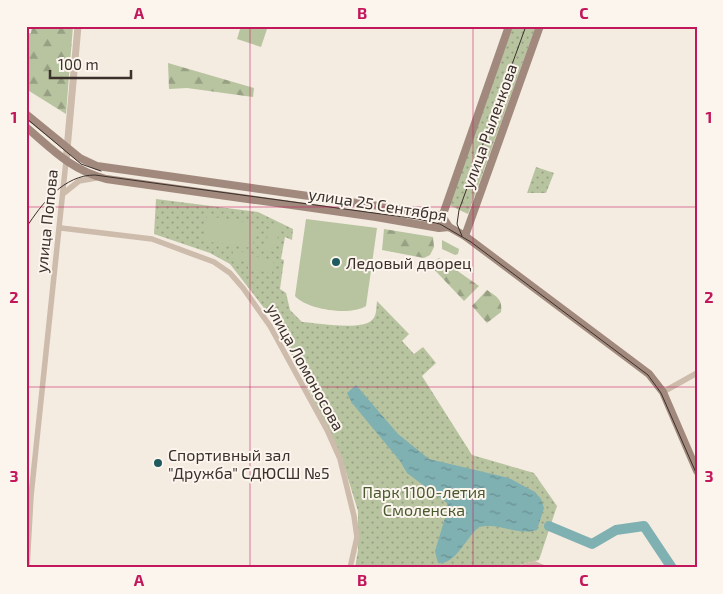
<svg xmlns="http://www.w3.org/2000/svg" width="723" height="594" font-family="'Exo 2',sans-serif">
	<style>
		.grass { fill: url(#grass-dots) }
		.forest { fill: url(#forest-firs) }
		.garden { fill: #b8c4a0 }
		.water { fill: url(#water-ripples) }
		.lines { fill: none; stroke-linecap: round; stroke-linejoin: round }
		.river { stroke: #7fb0b2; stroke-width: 10 }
		.minor { stroke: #cdbbac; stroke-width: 5.5 }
		.tertiary { stroke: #cdbbac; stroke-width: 7 }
		.secondary { stroke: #a18a7d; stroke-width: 8 }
		.tram { stroke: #3b302b; stroke-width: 1 }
		.grid { fill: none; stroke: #c2185b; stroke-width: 1; stroke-opacity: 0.55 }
		.poi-dot { fill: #1f5a5e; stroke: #fbf5ee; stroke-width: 2 }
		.labels { text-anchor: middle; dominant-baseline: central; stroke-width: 4; stroke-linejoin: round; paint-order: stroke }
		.street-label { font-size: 16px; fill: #3b302b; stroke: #fbf5ee }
		.poi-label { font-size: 16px; fill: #3b302b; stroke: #fbf5ee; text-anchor: start }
		.park-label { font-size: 16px; fill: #4a5a2e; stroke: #fbf5ee }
		.neatline { fill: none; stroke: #c2185b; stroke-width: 2 }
		.grid-label { font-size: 16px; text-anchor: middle; font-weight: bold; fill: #c2185b }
	</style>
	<defs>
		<pattern id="grass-dots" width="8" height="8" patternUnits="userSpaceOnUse" patternTransform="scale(1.25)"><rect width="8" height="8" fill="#b8c4a0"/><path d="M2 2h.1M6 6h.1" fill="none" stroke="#97a083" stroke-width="1.8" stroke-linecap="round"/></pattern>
		<pattern id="forest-firs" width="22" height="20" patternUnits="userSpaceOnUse" patternTransform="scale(1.25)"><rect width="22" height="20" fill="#b8c4a0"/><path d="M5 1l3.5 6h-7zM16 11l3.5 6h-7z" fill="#97a083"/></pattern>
		<pattern id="water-ripples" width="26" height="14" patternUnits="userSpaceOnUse" patternTransform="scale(1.25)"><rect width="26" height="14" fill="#7fb0b2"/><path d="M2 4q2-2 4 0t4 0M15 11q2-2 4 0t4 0" fill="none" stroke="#699091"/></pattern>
	</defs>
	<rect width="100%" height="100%" fill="#f4ebe1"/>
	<!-- grass -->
	<g class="grass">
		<path d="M513,26H536L468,214L449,205Z"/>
		<path d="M536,167L554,173L546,193H527Z"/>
		<path d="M156,199L258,212L293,229L292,240L285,237L281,259L284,260L280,289L286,293L290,310L302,322C317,323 362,331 372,320C377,316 376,308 377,301L409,334L402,341L414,354L423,347L436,363L422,376L472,455L534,473L557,506L539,560L508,568H355L358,550V511L342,459L278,326L230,264L210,253L154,234Z"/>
	</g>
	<!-- forest -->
	<g class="forest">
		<path d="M32,26H73L66,114L26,89V35L31,33Z"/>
		<path d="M168,63L254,88L253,97L187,88L169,89Z"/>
		<path d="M384,229L433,237L434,247L430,255L424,258L382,250Z"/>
		<path d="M442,240L459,249L458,254L455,255L442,249Z"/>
		<path d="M439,258L479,286L464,301L429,264Z"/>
		<path d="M487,290C496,296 503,299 501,312L487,323L472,306Z"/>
	</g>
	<!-- garden -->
	<g class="garden">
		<path d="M241,26H268L261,47L237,39Z"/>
		<path d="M207,216L256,224L252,248L203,241Z"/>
		<path d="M306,219L377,228L366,306C351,316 307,310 295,296Z"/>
		<path d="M270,223L280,225L275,252L265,250Z"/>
		<path d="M233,251L249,253V256L274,260L272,273L248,269V262L232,259Z"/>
	</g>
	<!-- water -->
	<path class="water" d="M356,385L398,434L429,459L509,478L535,492L541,499L544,508L537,530C518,536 498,522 479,527C467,536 455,566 438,563L435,551L448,508L447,503L407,473L400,461L352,403L347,393Z"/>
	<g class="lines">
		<!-- river -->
		<path class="river" d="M549,526L592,544L616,530L644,526L672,568"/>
		<!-- minor -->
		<g class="minor">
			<path d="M64,193L79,181L96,178"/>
			<path d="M61,228L152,239L214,262L230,273L243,288L270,326L327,430L340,459L354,516L357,537L350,568"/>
			<path d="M663,392L697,373"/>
			<path d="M27,568L31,496L66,161"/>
			<path d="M519,568L535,564L544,568"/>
		</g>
		<!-- tertiary -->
		<path class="tertiary" d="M66,161L78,26"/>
		<!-- secondary -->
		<g class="secondary">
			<path d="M26,114L80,158L97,166L421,212L442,216L449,227"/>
			<path d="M26,127C53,150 71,170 106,179L376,217L439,228L449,227L465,236L649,374L663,392L697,471"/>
			<path d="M441,220L509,26"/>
			<path d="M465,236L540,26"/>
		</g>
		<!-- tram -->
		<g class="tram">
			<path d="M26,118L81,164L101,171"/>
			<path d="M26,228C42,203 64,175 95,175L418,219L440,224L471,242L648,375L661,393L697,475"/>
			<path d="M462,236L457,224L459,210L526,26"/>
		</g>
	</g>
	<!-- grid -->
	<path class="grid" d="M250,26V568M473,26V568M26,207H697M26,387H697"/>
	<!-- markers -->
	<g class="poi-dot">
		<circle cx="336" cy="262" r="5"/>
		<circle cx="158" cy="463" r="5"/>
	</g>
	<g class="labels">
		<!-- street labels -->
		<g class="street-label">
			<text transform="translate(489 126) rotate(-70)">улица Рыленкова</text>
			<text transform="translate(378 204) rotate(9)">улица 25 Сентября</text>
			<text transform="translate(46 221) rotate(-84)">улица Попова</text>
			<text transform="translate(306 367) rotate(61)">улица Ломоносова</text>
		</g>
		<!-- poi labels -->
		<g class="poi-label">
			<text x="346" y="262">Ледовый дворец</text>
			<text x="168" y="454">Спортивный зал<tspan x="168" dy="18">"Дружба" СДЮСШ №5</tspan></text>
		</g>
		<!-- park labels -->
		<g class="park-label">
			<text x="424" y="491">Парк 1100-летия<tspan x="424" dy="18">Смоленска</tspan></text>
		</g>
	</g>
	<!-- border -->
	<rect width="723" height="594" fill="none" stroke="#fbf5ee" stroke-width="55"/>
	<!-- scale -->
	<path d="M50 70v8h81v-8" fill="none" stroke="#3b302b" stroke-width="2.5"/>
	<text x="58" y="70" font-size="15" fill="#3b302b" stroke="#fbf5ee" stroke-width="4" paint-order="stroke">100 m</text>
	<rect x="28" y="28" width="668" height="538" class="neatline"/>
	<g class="grid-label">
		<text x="139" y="19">A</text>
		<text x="362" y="19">B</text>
		<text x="584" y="19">C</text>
		<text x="14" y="123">1</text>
		<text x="709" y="123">1</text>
		<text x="14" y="303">2</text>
		<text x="709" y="303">2</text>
		<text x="14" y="482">3</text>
		<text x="709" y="482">3</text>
		<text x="139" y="586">A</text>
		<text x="362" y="586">B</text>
		<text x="584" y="586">C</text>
	</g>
</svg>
